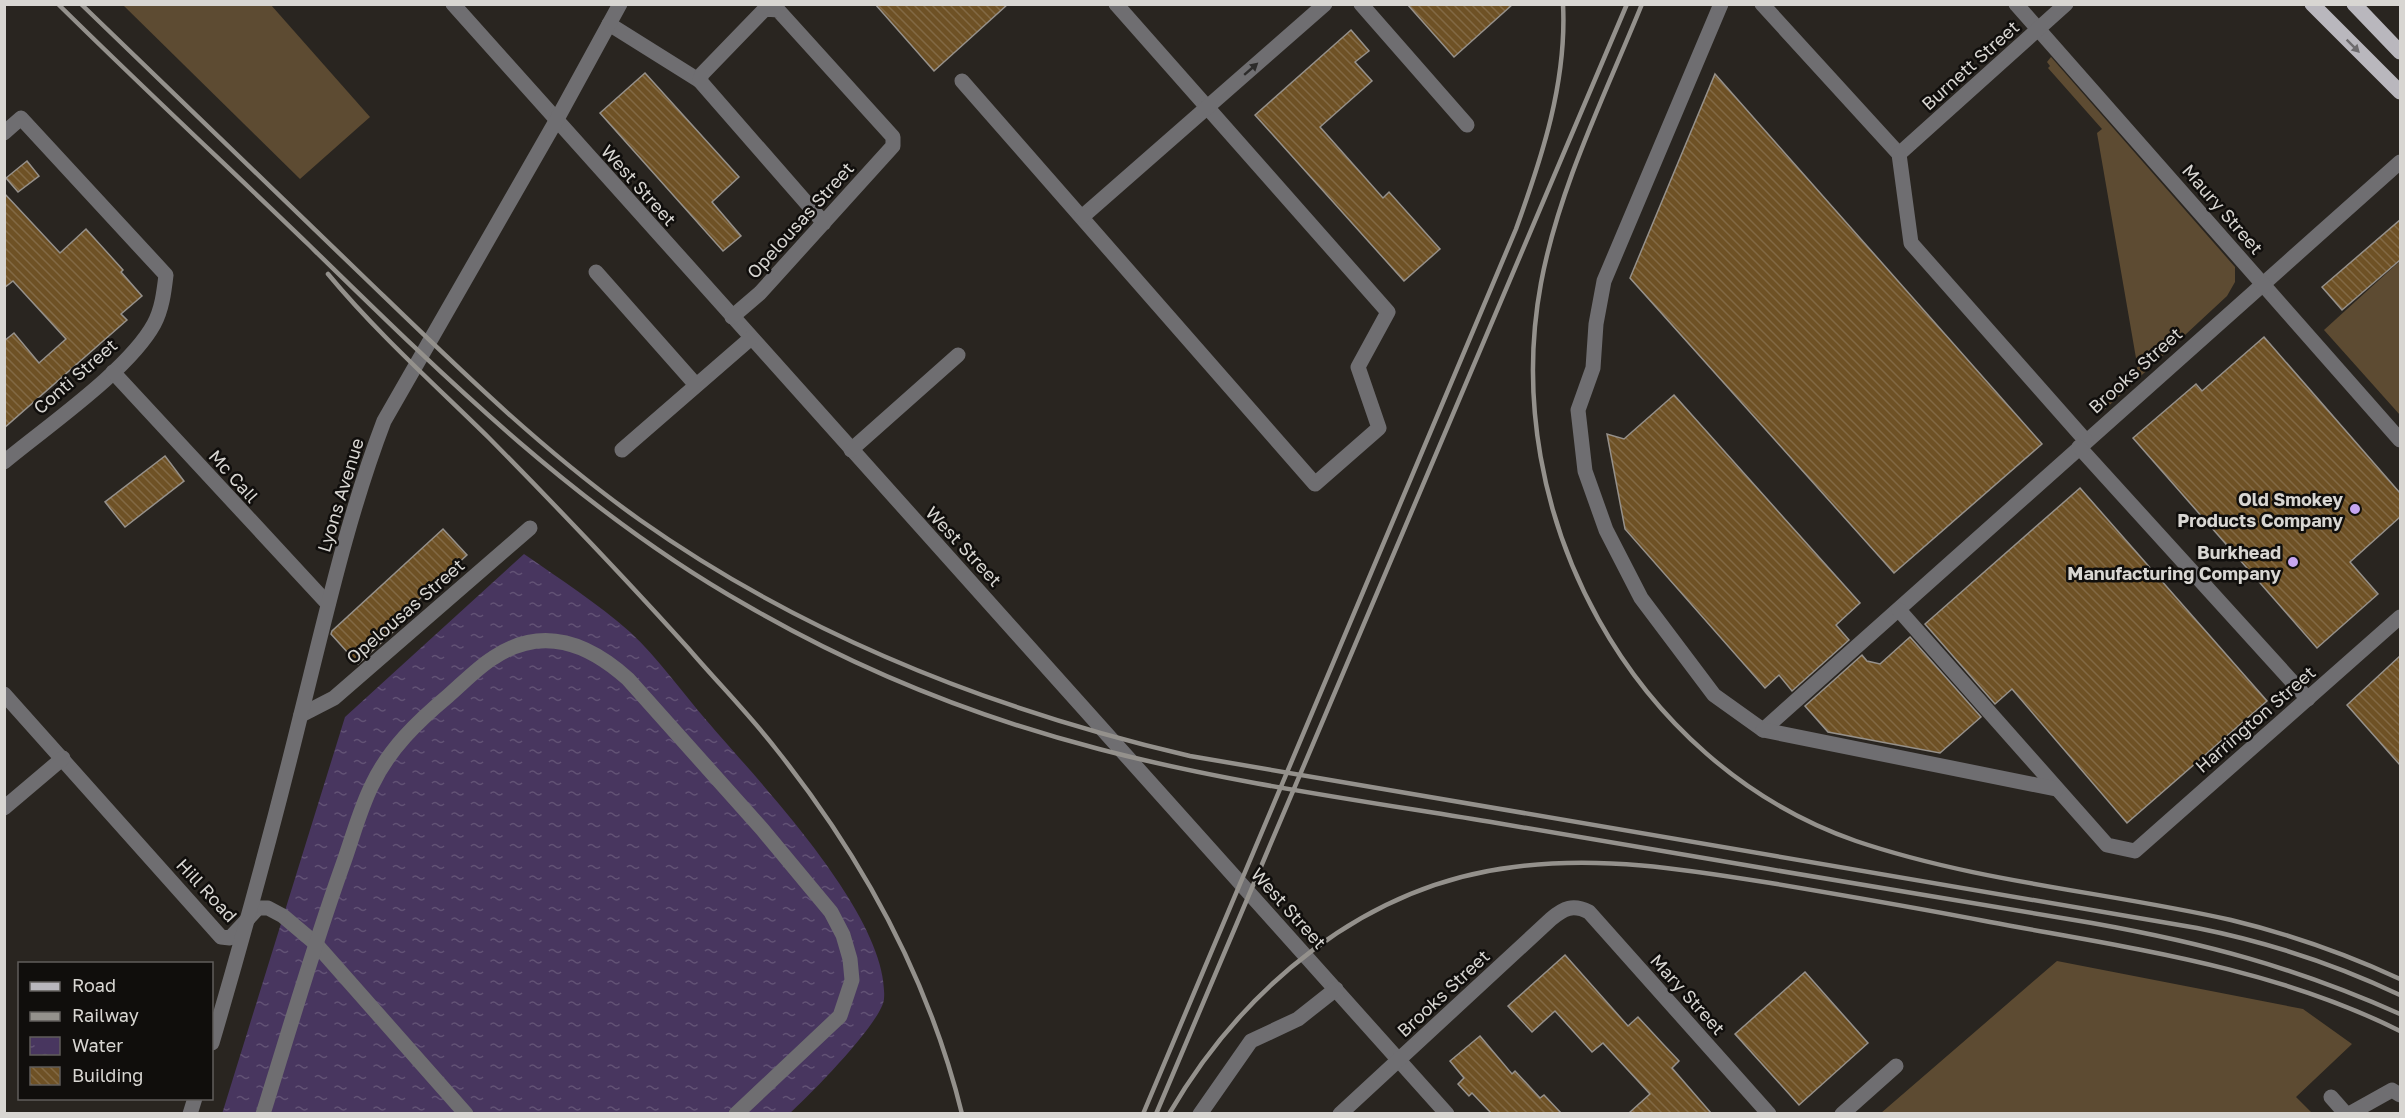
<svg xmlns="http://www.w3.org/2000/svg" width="2405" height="1118" font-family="'Golos Text',sans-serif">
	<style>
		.grass { fill: #5d4b32 }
		.water { fill: url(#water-ripples) }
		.building { fill: url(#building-back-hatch); stroke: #96918b; stroke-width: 1.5 }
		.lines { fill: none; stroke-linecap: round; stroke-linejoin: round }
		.minor { stroke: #6f6e71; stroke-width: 15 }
		.major { stroke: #b9b7bd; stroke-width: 15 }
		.rail { stroke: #94918c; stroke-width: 4.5 }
		.oneway { fill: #6d6b6d }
		.oneway2 { fill: #2c2b2a }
		.poi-dot { fill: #c6a6f0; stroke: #100e0c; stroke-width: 2 }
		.labels { text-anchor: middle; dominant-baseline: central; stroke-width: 5; stroke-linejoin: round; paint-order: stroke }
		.street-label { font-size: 18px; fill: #d8d6d2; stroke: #100e0c }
		.poi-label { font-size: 18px; font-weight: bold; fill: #d8d6d2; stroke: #100e0c; text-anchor: end }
	</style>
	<defs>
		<pattern id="water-ripples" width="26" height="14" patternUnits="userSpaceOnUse" patternTransform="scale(1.5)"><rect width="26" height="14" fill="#48365f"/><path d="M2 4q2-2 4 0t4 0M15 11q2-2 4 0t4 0" fill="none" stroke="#625275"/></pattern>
		<pattern id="building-back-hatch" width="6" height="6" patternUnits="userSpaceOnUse" patternTransform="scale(1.5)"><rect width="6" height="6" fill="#6e5125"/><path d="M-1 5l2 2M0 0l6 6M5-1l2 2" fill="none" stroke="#826944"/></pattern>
	</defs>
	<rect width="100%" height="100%" fill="#292520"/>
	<!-- grass -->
	<g class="grass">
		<path d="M123,5H271L370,117L300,179Z"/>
		<path d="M2051,57L2235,267V282L2227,296L2102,412L2096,405L2141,364L2136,358L2097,133L2102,129L2048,68L2050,66L2047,62Z"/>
		<path d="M2400,261V415L2324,330Z"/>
		<path d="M2057,961L2303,1009L2352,1044L2296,1097L2312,1113H1881Z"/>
	</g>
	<!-- water -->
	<path class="water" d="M524,554C560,579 597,603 630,632C658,658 682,692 707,721C759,782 890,917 884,999C882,1022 809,1096 790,1113L222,1114L345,717Z"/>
	<!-- building -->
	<g class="building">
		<path d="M875,4H1008L934,71Z"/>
		<path d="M1407,4H1513L1454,57Z"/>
		<path d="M1351,30L1369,51L1355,62L1372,81L1320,127L1383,198L1389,192L1440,249L1404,281L1255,115Z"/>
		<path d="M645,73L739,177L712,202L741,236L723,251L600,113Z"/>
		<path d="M1715,74L2042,444L1894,573L1630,278Z"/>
		<path d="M27,161L39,176L18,192L6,178Z"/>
		<path d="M4,193L60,253L86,229L123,270L121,272L142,296L121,314L127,320L4,428V341L14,333L39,363L66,339L13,281L4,288Z"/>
		<path d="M2400,220V260L2342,310L2322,287Z"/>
		<path d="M2264,337L2400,493V517L2350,562L2378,594L2317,648L2133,438L2196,384L2202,391Z"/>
		<path d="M1674,395L1860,603L1836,625L1849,640L1792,691L1779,675L1765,688L1625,529L1607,434L1624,439Z"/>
		<path d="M165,456L184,481L125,527L105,502Z"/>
		<path d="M2080,488L2267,701L2127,823L2012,689L1995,704L1925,624Z"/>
		<path d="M443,529L467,555L402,615L406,620L358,664L331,634L332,631Z"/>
		<path d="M1910,637L1981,717L1940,753L1828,732L1805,706L1862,655L1867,661L1880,664Z"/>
		<path d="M2400,656V765L2347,705Z"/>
		<path d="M1565,955L1628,1026L1638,1017L1662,1043L1679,1061L1672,1068L1711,1113H1629L1650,1094L1603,1043L1592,1052L1555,1011L1532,1032L1508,1006Z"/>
		<path d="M1805,972L1868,1043L1799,1105L1735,1034Z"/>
		<path d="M1480,1036L1512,1074L1515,1071L1540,1098L1544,1095L1561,1113H1491L1472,1093L1469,1096L1458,1084L1464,1078L1450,1061Z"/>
	</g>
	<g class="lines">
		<!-- minor -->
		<g class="minor">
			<path d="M453,4L1447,1114"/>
			<path d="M1361,4L1467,125"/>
			<path d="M1721,4L1604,281L1596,324L1593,368L1578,410L1585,471L1606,530L1641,598L1714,695L1763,730L2400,162"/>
			<path d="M1762,4L1899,154L1911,243L2086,441"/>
			<path d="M2016,4L2400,440"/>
			<path d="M609,24L700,81"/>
			<path d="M962,81L1315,484L1379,428L1358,367L1388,312L1116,4"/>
			<path d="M4,133L21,118L166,275C164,292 162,309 154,324C129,370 46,427 4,462"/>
			<path d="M1899,154L2066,4"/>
			<path d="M1082,217L1325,4"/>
			<path d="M596,272L696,385"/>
			<path d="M732,317L760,293L893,146V137L778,10L765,9L702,74L700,81L824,223"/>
			<path d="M113,372L328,604"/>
			<path d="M2079,447L2308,699"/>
			<path d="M622,450L751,338"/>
			<path d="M851,450L958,355"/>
			<path d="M1899,610L2107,845L2135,851L2400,617"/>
			<path d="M4,694L221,937L230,938L258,908H268L283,916L315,943L466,1114"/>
			<path d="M301,715L334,698L530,528"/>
			<path d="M1763,730L2056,789"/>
			<path d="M4,808L63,758"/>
			<path d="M212,1043C244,934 274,824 301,714C326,615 348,515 384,421L556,121L620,4"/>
			<path d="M2331,1097L2346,1114"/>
			<path d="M190,1114L195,1098"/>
			<path d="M263,1114C289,1031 313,948 342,867C352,840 359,811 372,785C389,749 417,722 448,696C462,684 477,668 493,658C542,625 588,643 628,679L762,829L831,912L843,935L850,959L852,980L840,1016L736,1114"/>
			<path d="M1200,1114L1251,1041L1298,1019L1336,989"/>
			<path d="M1340,1114L1551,919C1564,908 1573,904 1589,912L1769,1114"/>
			<path d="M1842,1114L1896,1066"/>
			<path d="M2349,1114L2392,1090L2400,1095"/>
		</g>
		<!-- major -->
		<g class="major">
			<path d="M2312,4L2400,92"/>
			<path d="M2354,4L2400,52"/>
		</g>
		<!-- rail -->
		<g class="rail">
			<path d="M58,4C141,86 226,165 309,245C445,378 580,511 746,605C856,669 975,717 1099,749C1229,783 1364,801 1497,823C1695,857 1894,890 2092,923C2204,943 2295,967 2400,1014"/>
			<path d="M81,4C177,96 272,188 367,280C455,365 540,449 640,520C806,637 993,710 1190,756L2197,928C2267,942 2335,964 2400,995"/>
			<path d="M1642,4C1605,95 1559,187 1541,283C1498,514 1632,763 1856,841C1977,882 2107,892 2231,920C2289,934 2346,954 2400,979"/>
			<path d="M328,274C377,333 434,384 489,438C557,507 623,576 688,648C717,682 749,714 776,749C862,857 929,979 962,1114"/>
			<path d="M1143,1114L1516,229C1542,157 1567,82 1563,4"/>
			<path d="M1156,1114L1627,4"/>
			<path d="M1169,1114C1243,987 1365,885 1514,867C1602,855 1690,870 1777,884C1848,896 1919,908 1990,922C2129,948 2273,967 2400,1031"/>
		</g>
	</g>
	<!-- one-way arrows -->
	<defs><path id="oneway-solid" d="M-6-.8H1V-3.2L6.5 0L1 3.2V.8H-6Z" transform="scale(1.5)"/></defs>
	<use class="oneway" href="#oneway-solid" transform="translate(2353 46) rotate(45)"/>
	<use class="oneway2" href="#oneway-solid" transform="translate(1251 69) rotate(-41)"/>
	<!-- markers -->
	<g class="poi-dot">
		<circle cx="2355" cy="509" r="6"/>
		<circle cx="2293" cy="562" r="6"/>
	</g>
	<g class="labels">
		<!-- street labels -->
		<g class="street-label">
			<text transform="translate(1970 65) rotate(-42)">Burnett Street</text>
			<text transform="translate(639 185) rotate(48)">West Street</text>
			<text transform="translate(2223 209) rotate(49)">Maury Street</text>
			<text transform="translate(800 220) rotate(-48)">Opelousas Street</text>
			<text transform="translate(2135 370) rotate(-42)">Brooks Street</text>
			<text transform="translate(75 376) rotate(-41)">Conti Street</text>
			<text transform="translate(234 476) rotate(48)">Mc Call</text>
			<text transform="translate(340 495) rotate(-73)">Lyons Avenue</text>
			<text transform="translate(964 546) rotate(47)">West Street</text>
			<text transform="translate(405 611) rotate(-41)">Opelousas Street</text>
			<text transform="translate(2255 719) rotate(-41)">Harrington Street</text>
			<text transform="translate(207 890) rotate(47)">Hill Road</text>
			<text transform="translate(1289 908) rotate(48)">West Street</text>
			<text transform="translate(1443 993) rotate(-43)">Brooks Street</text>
			<text transform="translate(1688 994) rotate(48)">Mary Street</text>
		</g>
		<!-- poi labels -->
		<g class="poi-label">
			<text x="2343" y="499">Old Smokey<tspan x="2343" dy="21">Products Company</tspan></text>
			<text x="2281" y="552">Burkhead<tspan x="2281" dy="21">Manufacturing Company</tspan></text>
		</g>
	</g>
	<!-- border -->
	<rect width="2405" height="1118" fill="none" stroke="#d8d6d2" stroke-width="12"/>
	<!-- legend -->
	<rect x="18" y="962" width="195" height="138" fill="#100e0c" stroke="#605e5b" stroke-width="1.5"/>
	<rect x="30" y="982" width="30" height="9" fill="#b9b7bd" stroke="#605e5b" stroke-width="1.5"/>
	<text x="72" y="992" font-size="18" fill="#d8d6d2">Road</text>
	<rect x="30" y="1012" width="30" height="9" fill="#94918c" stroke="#605e5b" stroke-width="1.5"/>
	<text x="72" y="1022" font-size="18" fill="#d8d6d2">Railway</text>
	<rect x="30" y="1037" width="30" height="18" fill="url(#water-ripples)" stroke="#605e5b" stroke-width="1.5"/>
	<text x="72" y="1052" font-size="18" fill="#d8d6d2">Water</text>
	<rect x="30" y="1067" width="30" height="18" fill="url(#building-back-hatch)" stroke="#605e5b" stroke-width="1.5"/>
	<text x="72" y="1082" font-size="18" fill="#d8d6d2">Building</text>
</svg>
